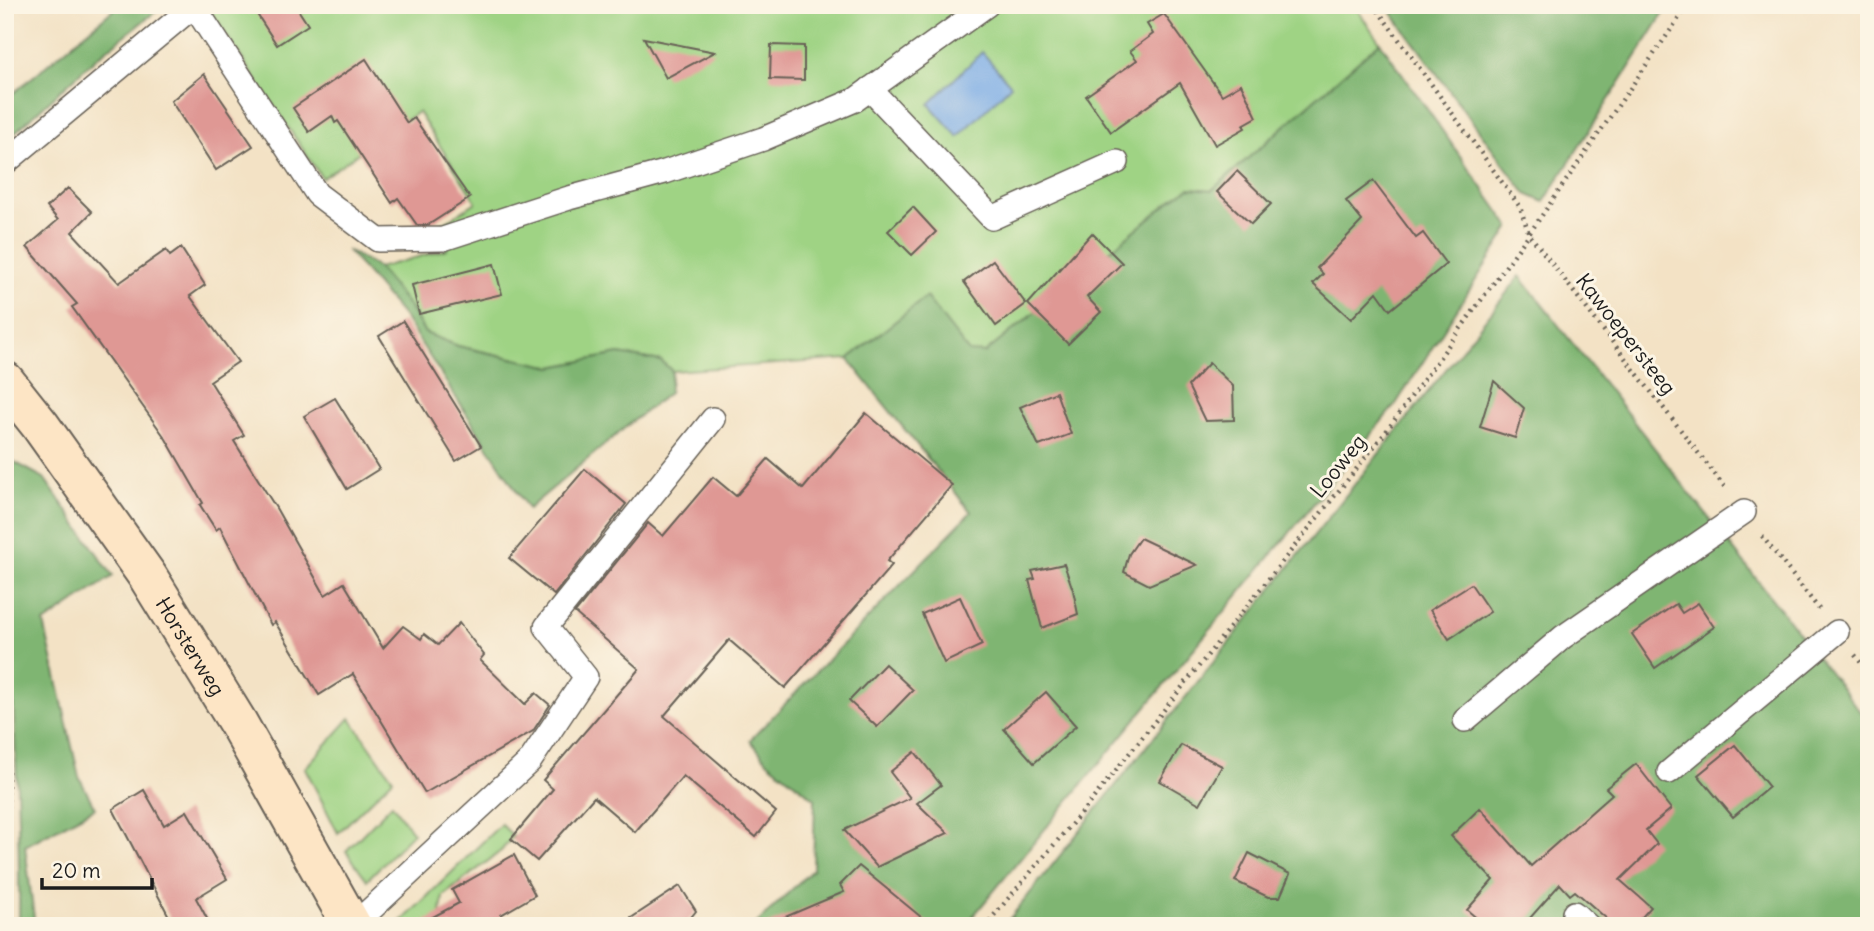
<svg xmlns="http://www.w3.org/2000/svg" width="1874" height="931" font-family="Delius,sans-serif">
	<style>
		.green { fill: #9fd384; stroke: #5e7850; stroke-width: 2 }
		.forest { fill: #7fb572; stroke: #4e6847; stroke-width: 2 }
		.water { fill: #7aace6; stroke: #4b6481; stroke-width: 2 }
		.building { fill: #df9894 }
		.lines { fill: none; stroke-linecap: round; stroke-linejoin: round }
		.lane-casing { stroke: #676157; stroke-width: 26 }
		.secondary-casing { stroke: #676157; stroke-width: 42 }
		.path { stroke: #676157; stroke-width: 4.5; stroke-dasharray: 2 5; stroke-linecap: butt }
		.lane { stroke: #fff; stroke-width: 23 }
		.secondary { stroke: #fde5c5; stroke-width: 38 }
		.labels { text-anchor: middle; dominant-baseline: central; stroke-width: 6; stroke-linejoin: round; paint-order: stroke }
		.street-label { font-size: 21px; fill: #1c1c1c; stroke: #fcf5e5 }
	</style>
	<rect width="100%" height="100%" fill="#fcf5e5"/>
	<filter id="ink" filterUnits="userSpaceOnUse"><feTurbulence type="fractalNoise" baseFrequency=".0143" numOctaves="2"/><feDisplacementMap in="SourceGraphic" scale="14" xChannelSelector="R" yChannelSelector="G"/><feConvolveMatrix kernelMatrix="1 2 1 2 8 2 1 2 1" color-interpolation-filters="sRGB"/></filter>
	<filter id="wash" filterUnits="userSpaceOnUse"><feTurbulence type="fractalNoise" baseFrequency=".00686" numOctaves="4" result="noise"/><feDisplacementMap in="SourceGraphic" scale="28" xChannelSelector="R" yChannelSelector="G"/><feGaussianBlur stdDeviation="1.57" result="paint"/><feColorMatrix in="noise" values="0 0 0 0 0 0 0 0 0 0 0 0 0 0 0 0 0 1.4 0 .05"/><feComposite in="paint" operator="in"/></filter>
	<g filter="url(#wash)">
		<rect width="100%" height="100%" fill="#f3e2c5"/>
		<!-- green -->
		<g class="green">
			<path d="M206,5H1354L1380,42L1212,190L1190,188L1178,195L985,353H969L926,298L848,359L672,371L661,361L619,354L552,367L458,346L425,333L409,306L378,268L447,249L441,225L476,202L418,112L322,178Z"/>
			<path d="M350,718L393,779L338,833L305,768Z"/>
			<path d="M392,804L413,833L367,880L346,851Z"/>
			<path d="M501,824L513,836L501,851L443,896L440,921L442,926H397Z"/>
		</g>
		<!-- forest -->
		<g class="forest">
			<path d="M119,5H164L95,59L8,139L5,133V100Z"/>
			<path d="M1386,5H1669L1544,202L1526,194Z"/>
			<path d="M1380,42L1510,227L1396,404L965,926H754L813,869L815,799L768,762L750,740L971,512L848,359L926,297L969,352L985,353L1178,195L1190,188L1212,190Z"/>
			<path d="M347,250L378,268L409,306L425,333L458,346L552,367L619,354L661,361L672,371L669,393L633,421L528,509L404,317Z"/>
			<path d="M1520,276L1869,723V926H1004Z"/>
			<path d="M5,457L44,478L113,576L44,623L79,777L95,808L25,846L35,926H19C21,769 5,613 5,457Z"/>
		</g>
		<!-- water -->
		<path class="water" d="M982,52L1011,85L958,137L929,104Z"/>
		<g id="blocks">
			<!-- building -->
			<g class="building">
				<path d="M251,5H295L308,25L277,45Z"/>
				<path d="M1164,14L1222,95L1241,84L1257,117L1243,125L1245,128L1215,145L1180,83L1111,132L1086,96L1137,60L1130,51L1153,34L1147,24Z"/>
				<path d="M644,38L715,52L666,78Z"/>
				<path d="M771,45L804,46V80L770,79Z"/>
				<path d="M366,59L407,123L414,118L470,198L428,225H417L398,198L392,203L338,121L335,123L332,116L309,132L293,108Z"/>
				<path d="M204,74L253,146L216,170L171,101Z"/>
				<path d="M1237,171L1271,204L1251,224L1217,192Z"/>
				<path d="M1373,181L1416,238L1423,233L1446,264L1390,310L1377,292L1351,319L1313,284L1323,274L1317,268L1362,221L1346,201Z"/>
				<path d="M68,188L92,212L72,232L119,283L166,250L170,256L181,248L205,285L190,296L238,362L210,381L244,435L234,441L276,508L325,595L344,583L383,648L403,626L421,639L424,634L438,645L459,623L484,655L480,660L525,704L536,693L550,705L533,731L425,793L353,674L319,695L275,622L271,625L220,527L216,530L200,505L203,503L166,439L72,307L77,304L27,247L58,220L47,207Z"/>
				<path d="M913,207L936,232L912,255L888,231Z"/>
				<path d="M1092,233L1122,263L1087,297L1101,312L1068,344L1028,304Z"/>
				<path d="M993,260L1026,304L996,326L964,282Z"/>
				<path d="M494,264L502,294L419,314L412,285Z"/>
				<path d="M403,321L481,446L456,461L379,336Z"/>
				<path d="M1209,363L1233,386L1234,420L1205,421L1188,386Z"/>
				<path d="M1494,381L1524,408L1515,438L1480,427Z"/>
				<path d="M1056,392L1071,434L1039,446L1020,407Z"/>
				<path d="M335,398L379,469L347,489L304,416Z"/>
				<path d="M866,413L952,485L887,561L892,565L785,688L729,640L664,716L776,812L756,837L683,776L635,832L594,797L537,861L511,839L553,789L543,780L639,669L575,613L648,523L663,536L713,477L736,496L768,459L803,489Z"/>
				<path d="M585,469L626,504L554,595L509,558Z"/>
				<path d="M1140,538L1197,565L1149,585L1124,572L1129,554Z"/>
				<path d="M1064,564L1073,590L1078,614L1042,628L1029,580L1035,579L1032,571Z"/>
				<path d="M1471,584L1490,612L1449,639L1430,610Z"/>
				<path d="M960,597L982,645L944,663L922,614Z"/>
				<path d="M1698,603L1714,627L1655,668L1632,634L1676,604L1682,613Z"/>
				<path d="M885,664L913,690L877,727L849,701Z"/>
				<path d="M1046,692L1076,726L1034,763L1004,729Z"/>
				<path d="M1181,745L1222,766L1200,804L1160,781Z"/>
				<path d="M1735,745L1769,787L1733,817L1698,775Z"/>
				<path d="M915,752L941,785L917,803L948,833L877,867L844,830L910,798L890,772Z"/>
				<path d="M1636,764L1671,809L1646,830L1657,844L1620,880L1651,907L1634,926H1615L1575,891L1570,895L1560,884L1523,926H1486L1467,910L1493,880L1451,836L1480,808L1531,866L1612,794L1606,788Z"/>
				<path d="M144,790L164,825L187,811L227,879L196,898L211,926H174L113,809Z"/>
				<path d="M1249,853L1290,874L1280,897H1268L1235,881Z"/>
				<path d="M514,855L535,895L501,915L506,926H416L459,903L452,890Z"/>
				<path d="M859,866L932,926H764L844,892L840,885Z"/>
				<path d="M680,886L696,911L684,926H619Z"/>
			</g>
		</g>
	</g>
	<g filter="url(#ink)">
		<use href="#blocks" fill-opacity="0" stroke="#676157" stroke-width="2"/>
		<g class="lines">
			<defs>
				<g id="lane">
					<path d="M194,6L317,194L378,240L443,239L569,198L665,172L763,139L855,100L987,5"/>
					<path d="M870,89L992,218L1117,162"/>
					<path d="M5,163L195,5"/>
					<path d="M1465,720L1563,637L1744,512"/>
					<path d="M1669,772L1837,632"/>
					<path d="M1574,913L1588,926"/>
					<path d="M353,926L530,761L586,677L546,627L713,419"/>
				</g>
				<g id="secondary">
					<path id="s1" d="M5,381L40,425L148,577L238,723L352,926"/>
				</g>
			</defs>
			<!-- lane casing -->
			<use href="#lane" class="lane-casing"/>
			<!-- secondary casing -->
			<use href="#secondary" class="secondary-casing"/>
			<!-- path -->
			<g class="path">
				<path d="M1374,5L1520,207L1529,234L1727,490"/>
				<path d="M1762,536L1819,609"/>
				<path d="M5,638L8,679V926"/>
				<path d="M1855,655L1869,673"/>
				<path d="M985,926L1092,800L1385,433L1529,234L1688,5"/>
			</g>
			<!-- lane -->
			<use href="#lane" class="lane"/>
			<!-- secondary -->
			<use href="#secondary" class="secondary"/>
		</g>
	</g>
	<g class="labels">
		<!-- street labels -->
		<g class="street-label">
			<text transform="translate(1626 334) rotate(52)">Kawoepersteeg</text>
			<text transform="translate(1338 466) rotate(-51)">Looweg</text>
			<text stroke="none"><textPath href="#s1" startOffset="324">Horsterweg</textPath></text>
		</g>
	</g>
	<!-- margin -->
	<rect width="1874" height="931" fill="none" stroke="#fcf5e5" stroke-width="28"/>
	<!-- scale -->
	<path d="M42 878v10h110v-10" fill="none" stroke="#1c1c1c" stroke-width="3.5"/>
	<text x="52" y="878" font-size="21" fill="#1c1c1c" stroke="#fcf5e5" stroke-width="5" paint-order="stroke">20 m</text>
</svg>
